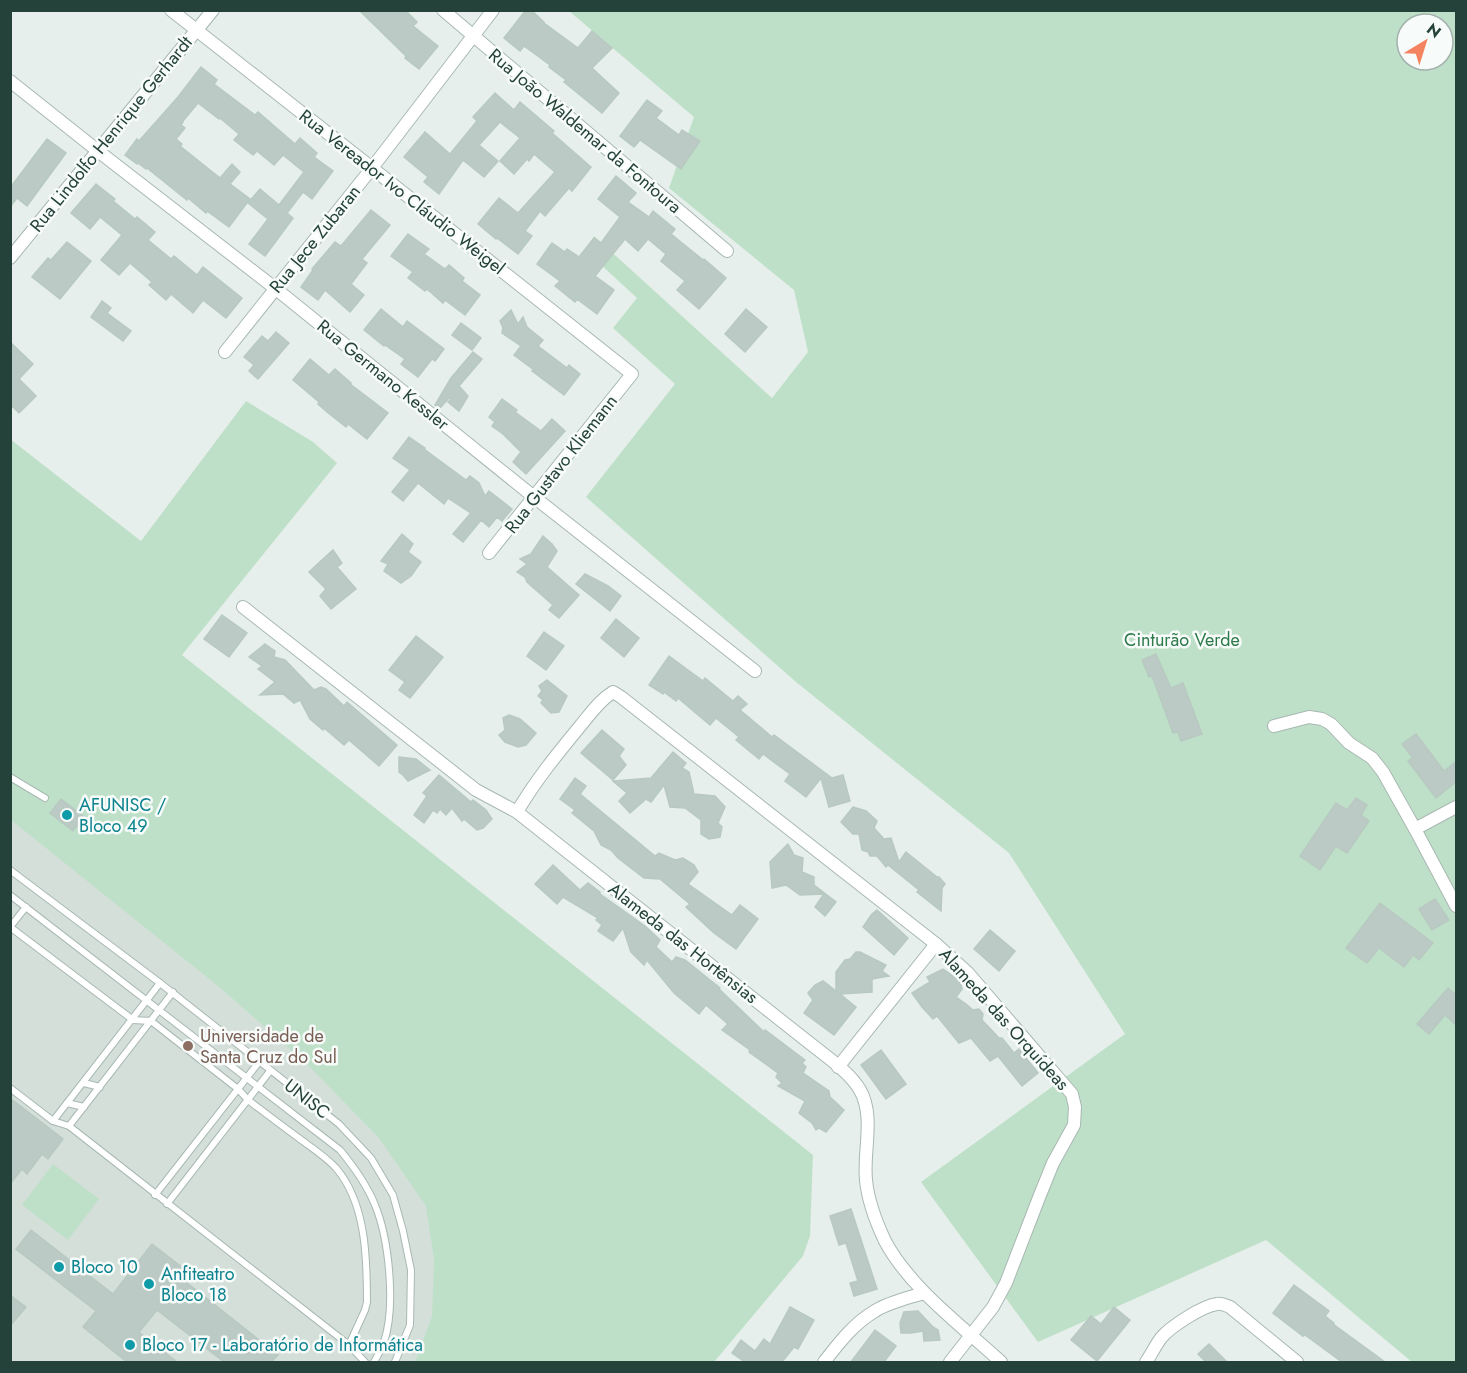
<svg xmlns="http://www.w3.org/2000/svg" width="1467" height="1373" font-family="Jost,sans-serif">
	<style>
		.built { fill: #d4dfda }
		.green { fill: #bfe0c8; fill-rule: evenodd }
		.building { fill: #bbcac4; stroke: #b8c9c2; stroke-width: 1.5 }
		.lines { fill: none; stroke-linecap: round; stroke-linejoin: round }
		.service-casing { stroke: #a8b8b2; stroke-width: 8 }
		.minor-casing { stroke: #a8b8b2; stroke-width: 14 }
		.service { stroke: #fff; stroke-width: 6 }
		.minor { stroke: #fff; stroke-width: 12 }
		.culture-dot { fill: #0f9aa8; stroke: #f7fbf9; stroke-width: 2 }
		.education-dot { fill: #8d6e63; stroke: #f7fbf9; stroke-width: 2 }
		.labels { text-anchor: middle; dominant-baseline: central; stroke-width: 5; stroke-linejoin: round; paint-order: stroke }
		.street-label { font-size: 18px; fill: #24423a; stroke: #f7fbf9 }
		.park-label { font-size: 18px; fill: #2d7a4b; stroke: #f7fbf9 }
		.culture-label { font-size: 18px; fill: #0d838f; stroke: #f7fbf9; text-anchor: start }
		.education-label { font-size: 18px; fill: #785e54; stroke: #f7fbf9; text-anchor: start }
	</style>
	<rect width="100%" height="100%" fill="#e6efeb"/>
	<!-- built -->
	<path class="built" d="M10,678L693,1362H11Z"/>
	<!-- green -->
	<g class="green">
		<path d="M569,11H1456V1362H1412L1266,1240L1038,1342L921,1182L1125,1034L1009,853L796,682L586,497L675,384L613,328L637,298L587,252L594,236L772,398L808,352L794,290L669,188L694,117ZM1407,24H1443V60H1407Z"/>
		<path d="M246,401L313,442L337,463L182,655L813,1155L810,1236L803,1256L714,1362H415L432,1316L434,1260L426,1206L379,1138L306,1063L218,986L11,820L10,439L141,541Z"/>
		<path d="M53,1164L99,1199L68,1240L22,1205Z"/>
	</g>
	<!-- building -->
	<g class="building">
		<path d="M359,10H405L417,22L413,26L438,46L419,69L405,58L406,56Z"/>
		<path d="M526,10H531L544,22V23L578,48L592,31L612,48L592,68L619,93L602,113L564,82L566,80L549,67L550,65L524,46L520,51L504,38Z"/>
		<path d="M201,67L217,80L214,84L255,115L258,112L295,144L300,138L317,153L314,157L333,171L312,199L303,192L287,213L293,218L265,256L249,244L268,219L248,203L260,189L279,205L304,172L283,155L274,165L257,151L253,155L234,140L239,134L220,118L219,119L198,103L183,121V122L181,125L185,128L176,139L182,144L180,146L220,178L232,164L240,172L230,184L250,199L229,227L207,211L206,213L188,198L187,200L147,168L146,169L138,163L137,164L125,155L137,139L139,141L178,97Z"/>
		<path d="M495,93L514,110L520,102L554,131L552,133L591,167L572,191L569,188L545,216L540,211L525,231L532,236L518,254L497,238L496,239L478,224L499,198L518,213L555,172L534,154L529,161L527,159L514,174L500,161L520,138L500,122L479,145L498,161L484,177L463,160L439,194L424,182L428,177L404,157L425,132L450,154L477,121L473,117Z"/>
		<path d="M647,100L662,111L656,118L679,135L682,130L700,141L681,169L640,140L634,147L620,136Z"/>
		<path d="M47,139L66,153L27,206L17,198L10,207V188Z"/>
		<path d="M616,176L636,193L628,202L649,217L653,211L675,229L671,234L703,260L704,259L726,278L699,309L677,290L685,281L661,261L666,254L648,239L638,251L625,239L595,276L614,290L597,314L577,299L575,302L555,286L560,281L537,264L552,243L565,252L567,249L579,257L594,238L601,243L620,217L598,199Z"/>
		<path d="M96,184L115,199L113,201L135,219L137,217L155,232L148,240L171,259L174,256L197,275L203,267L242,298L226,318L203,300L193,313L171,294L166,300L149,285L152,282L130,263L119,275L101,260L122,235L100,217L90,229L71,213Z"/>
		<path d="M371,210L390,225L362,259L367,263L351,284L364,295L350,312L325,290L318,300L301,287L313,270L312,269L335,242L341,246Z"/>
		<path d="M408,234L429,249L424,254L445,269L449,265L464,278L462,281L480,295L465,315L445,300L443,303L427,289L425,291L408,278L413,272L391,256Z"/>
		<path d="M67,242L91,261L60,299L32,277L48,258L51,260Z"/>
		<path d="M102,301L111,308L107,313L131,331L123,341L91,317Z"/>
		<path d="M381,309L403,327L407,321L444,349L435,361L432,359L418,377L401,364L405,359L385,345L384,346L364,330Z"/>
		<path d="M746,309L767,327L745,352L725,334Z"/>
		<path d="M511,310L518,324L523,317L527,327L543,340L538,346L567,368L569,365L580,374L564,395L532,371L534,370L514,355L521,346L502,333L503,328L500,321Z"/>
		<path d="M461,323L481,338L472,350L452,335Z"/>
		<path d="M276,332L289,343L258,379L249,371L254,365L244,357L262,336L268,341Z"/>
		<path d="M10,342L33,364L19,379L36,396L19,413L10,404Z"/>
		<path d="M473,352L482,359L459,386L468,396L459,411L448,402L451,399L449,398L440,408L435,405L451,378Z"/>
		<path d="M310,359L329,375L335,369L351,383L350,384L388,413L367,439L348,424L346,427L327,412L318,404L319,402L312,396L293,380Z"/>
		<path d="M502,399L517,410L515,412L541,431L552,419L565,431L526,474L513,462L521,452L503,434L492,426L495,422L489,417Z"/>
		<path d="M409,437L425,448L424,449L466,480L470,476L479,483L485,496L489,491L512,509L502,521L497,517L489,527L481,520L463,542L453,534L471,513L448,498L444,504L418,483L403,501L392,492L410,470L393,458Z"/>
		<path d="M402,534L413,544L408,552L421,562L411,576L401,583L384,571L388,564L381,561Z"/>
		<path d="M543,536L552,544L557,551L547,567L579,595L559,618L549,610L553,605L527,582L525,577L517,572L527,564L520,559L531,554Z"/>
		<path d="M333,550L342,563L337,567L356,589L331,609L320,596L326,589L309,572Z"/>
		<path d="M585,574L608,586L621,596L610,611L576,584Z"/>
		<path d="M222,615L247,633L229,657L204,639Z"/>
		<path d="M616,619L639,638L624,657L601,638Z"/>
		<path d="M544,632L564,646L546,670L527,656Z"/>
		<path d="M416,636L443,657L410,698L399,690L405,682L389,670Z"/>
		<path d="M265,644L275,651L274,657L285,660L314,690L321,687L326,689L344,706L347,702L397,745L379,766L349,740L344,745L324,728L323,730L310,719L300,700L294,703L283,694L260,695L275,682L258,669L262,666L249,657Z"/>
		<path d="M1156,654L1171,688L1183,683L1202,734L1181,741L1178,732L1173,733L1152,676L1149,677L1142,660Z"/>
		<path d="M669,656L703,681L705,678L733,701L738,696L747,704L740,710L772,737L774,735L832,778L843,775L850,801L829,807L821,778L806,797L785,781L790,774L763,754L759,759L736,740L739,737L716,718L710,725L678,698L676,701L664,692L663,694L649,685Z"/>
		<path d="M547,680L567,696L559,712L551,713L541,703L543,700L538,696L542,691L539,686Z"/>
		<path d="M509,715L520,719L536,733L526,745L518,747L505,742L499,735L505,730L503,718Z"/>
		<path d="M602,730L624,749L619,756L626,765L613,780L581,753Z"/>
		<path d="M1416,734L1444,771L1456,762V782L1436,798L1408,761L1413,758L1402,744Z"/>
		<path d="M673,752L686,763L682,768L689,772L694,794L715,796L725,807L718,823L722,827L720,837L709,839L701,834V820L685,808L670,807L664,785L651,802L646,799L630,813L619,801L627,793L613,781L651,778Z"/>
		<path d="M399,757L416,759L430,770L408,781L403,775L399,772Z"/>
		<path d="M439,775L471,802L473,800L486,810L492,819L483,828L477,830L464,819L462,821L452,808L446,815L440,809L437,813L433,810L424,823L414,815L427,796L423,793Z"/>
		<path d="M575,778L586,786L580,794L655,856L659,853L675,860L683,858L694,865L698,872L688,884L732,915L740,905L758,919L736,949L714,933L686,907L690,904L660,879L644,878L618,858L611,850L601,845L594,831L572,813L575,810L560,799Z"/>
		<path d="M1356,798L1367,805L1361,815L1369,821L1347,853L1336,846L1320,870L1300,856L1336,803L1347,810Z"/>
		<path d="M61,799L84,817L73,831L50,813Z"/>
		<path d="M853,807L866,811L877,821L874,828L884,839L891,838L899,862L906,852L937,877H939L945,884L942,888L941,911L917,892L919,890L888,865L886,867L877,856H870L868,852L862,850L859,834H853L841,822Z"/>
		<path d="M788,844L794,855L803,858L802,872L814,877V885L836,902L825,916L815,907L824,894L800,895L786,885L772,888L770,862Z"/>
		<path d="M553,865L580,890L588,883L600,892V894L645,926L660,940L656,947L672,962L676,957L685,960L720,988L719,989L764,1032L765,1030L805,1060L802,1063L806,1067L803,1073L829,1091L830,1097L844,1110L826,1132L819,1128L816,1130L812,1123L799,1113L805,1101L778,1086L782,1083L776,1077L778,1073L749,1052L750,1050L722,1030L728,1024L706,1005L699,1014L674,993L647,960L644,965L631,952L623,928L613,941L598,931L602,925L596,920L598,918L563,897L557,904L535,884Z"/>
		<path d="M1435,899L1449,920L1432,930L1419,909Z"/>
		<path d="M1380,903L1433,943L1419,960L1413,955L1404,967L1379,948L1367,963L1346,948Z"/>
		<path d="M877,910L908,938L894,955L863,927L872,914Z"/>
		<path d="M990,930L1015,951L999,971L974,949Z"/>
		<path d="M856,952H860L886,965L882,971L889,976L872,979V992L840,994L856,1007L834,1035L804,1013L813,1000L808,993L815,985L823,981L836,991V972L845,960L850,959Z"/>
		<path d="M943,969L960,981L962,989L956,997L966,1004L973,1010L979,1009L983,1014L982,1020L999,1038H1002L1014,1053L1019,1049L1038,1073L1022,1086L998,1056L990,1061L971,1038L959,1043L937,1016L933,1019L922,1007L912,993L930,982L927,977Z"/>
		<path d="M1448,988L1456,995V1025L1445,1015L1429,1034L1417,1024Z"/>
		<path d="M881,1050L906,1084L886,1099L861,1065Z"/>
		<path d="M10,1098L63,1139L48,1159L42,1154L27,1174L22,1169L10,1184Z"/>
		<path d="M851,1209L877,1289L854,1296L850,1283L858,1281L846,1243L839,1245L830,1216Z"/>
		<path d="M31,1230L113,1294L152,1244L187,1271L181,1278L278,1355L271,1362H224L157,1310L139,1332L177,1362H127L83,1327L96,1311L16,1249Z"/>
		<path d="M1294,1285L1329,1311L1325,1316L1334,1323L1333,1324L1385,1362H1342L1305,1335L1303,1336L1273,1313Z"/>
		<path d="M10,1295L26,1307L10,1326Z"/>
		<path d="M790,1307L814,1320L798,1349L794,1347L782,1362H745L732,1353L741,1340L755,1351L764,1339L770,1344Z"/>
		<path d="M1114,1307L1130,1320L1097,1361L1071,1340L1091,1316L1101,1324Z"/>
		<path d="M918,1311L933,1327L938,1330L940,1340L924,1341L923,1331L911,1333H901L900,1323L904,1312Z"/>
		<path d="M875,1330L896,1346L884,1362H851Z"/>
		<path d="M1209,1344L1227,1362H1206L1198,1354Z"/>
	</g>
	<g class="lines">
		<defs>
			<g id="service">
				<path d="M10,777L45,798"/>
				<path d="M10,870L160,983L339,1124L371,1158L393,1195L403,1231L411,1270L410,1325L395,1362"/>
				<path d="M10,895L340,1150C354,1167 367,1185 375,1205C389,1239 396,1306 384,1342C382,1349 377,1356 374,1362"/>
				<path d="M10,927L133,1020L151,1021L238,1089L248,1100C265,1113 282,1126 300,1139C312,1148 326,1157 336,1168C366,1203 367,1258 367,1302L365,1310L349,1345"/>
				<path d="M10,927L26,907"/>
				<path d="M84,1083L100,1087"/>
				<path d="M10,1088L53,1121L69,1126L349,1345L365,1362"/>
				<path d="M67,1103L84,1107"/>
				<path d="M53,1121L160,983"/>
				<path d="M69,1126L173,992"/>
				<path d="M155,1195L259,1062"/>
				<path d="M167,1204L270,1071"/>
			</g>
			<g id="minor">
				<path d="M171,10L372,168L632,374L489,553"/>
				<path d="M443,10L727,251"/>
				<path d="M10,81L98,151L276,289L534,497L755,671"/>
				<path d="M10,258L213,10"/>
				<path d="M225,352L372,168L493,10"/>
				<path d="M243,607L476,790L517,812L807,1041C823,1054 850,1072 860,1090C875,1116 863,1152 866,1180C868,1201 876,1222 885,1241C910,1288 962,1326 1001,1362"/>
				<path d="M1274,726L1309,717L1322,719L1331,724L1349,743L1372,758L1383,772L1415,829L1456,906"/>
				<path d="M517,812C535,781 558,753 581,725C591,713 600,700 613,692L621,697L936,944L968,973L1072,1094L1075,1107L1074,1125L1053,1163L1040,1195L1006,1283L993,1307L950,1362"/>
				<path d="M1415,829L1456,807"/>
				<path d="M838,1067L936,944"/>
				<path d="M824,1362C839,1343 853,1324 875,1311C889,1302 908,1298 924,1293"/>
				<path d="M1146,1362C1151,1355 1155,1346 1161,1338C1170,1327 1202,1306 1217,1304C1222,1303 1225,1305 1230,1307L1297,1362"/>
			</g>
		</defs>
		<!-- service casing -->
		<use href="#service" class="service-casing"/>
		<!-- minor casing -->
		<use href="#minor" class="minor-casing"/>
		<!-- service -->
		<use href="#service" class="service"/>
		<!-- minor -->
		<use href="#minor" class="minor"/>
	</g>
	<!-- markers -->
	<g class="culture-dot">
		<circle cx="67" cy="815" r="6"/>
		<circle cx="59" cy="1267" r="6"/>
		<circle cx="149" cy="1284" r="6"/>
		<circle cx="130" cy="1345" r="6"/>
	</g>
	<circle class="education-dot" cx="188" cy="1046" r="6"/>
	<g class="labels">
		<!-- street labels -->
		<g class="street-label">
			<text transform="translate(585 131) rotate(40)">Rua João Waldemar da Fontoura</text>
			<text transform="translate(111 134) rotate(-51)">Rua Lindolfo Henrique Gerhardt</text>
			<text transform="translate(402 192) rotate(38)">Rua Vereador Ivo Cláudio Weigel</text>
			<text transform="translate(315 239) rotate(-51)">Rua Jece Zubaran</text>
			<text transform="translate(383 375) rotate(39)">Rua Germano Kessler</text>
			<text transform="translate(561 464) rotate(-52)">Rua Gustavo Kliemann</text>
			<text transform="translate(683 943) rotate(38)">Alameda das Hortênsias</text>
			<text transform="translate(1004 1019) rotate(48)">Alameda das Orquídeas</text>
			<text transform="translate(307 1099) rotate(38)">UNISC</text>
		</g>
		<!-- park labels -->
		<g class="park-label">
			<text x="1182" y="640">Cinturão Verde</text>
		</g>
		<!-- culture labels -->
		<g class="culture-label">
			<text x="79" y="805">AFUNISC /<tspan x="79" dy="21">Bloco 49</tspan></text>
			<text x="71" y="1267">Bloco 10</text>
			<text x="161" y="1274">Anfiteatro<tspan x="161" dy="21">Bloco 18</tspan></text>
			<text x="142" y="1345">Bloco 17 - Laboratório de Informática</text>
		</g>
		<!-- education labels -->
		<g class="education-label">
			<text x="200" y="1036">Universidade de<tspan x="200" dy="21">Santa Cruz do Sul</tspan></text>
		</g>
	</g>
	<!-- border -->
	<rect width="1467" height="1373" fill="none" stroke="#24423a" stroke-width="24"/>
	<!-- north arrow -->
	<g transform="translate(1425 42) rotate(38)"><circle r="28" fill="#f7fbf9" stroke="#a3b1ad" stroke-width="1.5"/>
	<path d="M0-4.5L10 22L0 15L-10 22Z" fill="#f4845f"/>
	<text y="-9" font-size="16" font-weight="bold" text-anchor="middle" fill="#24423a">N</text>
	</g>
</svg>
